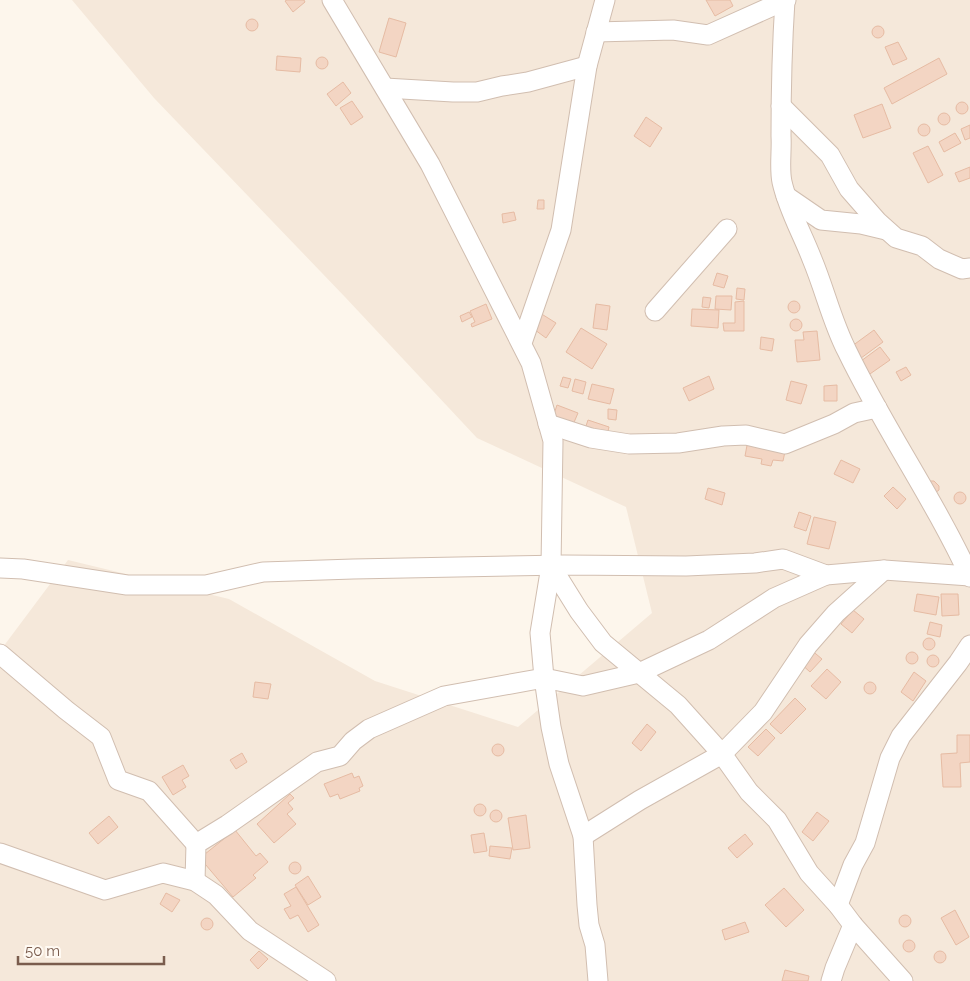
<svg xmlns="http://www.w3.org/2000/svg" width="970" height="981" font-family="Raleway,sans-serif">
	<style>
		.residential { fill: #f5e8da }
		.building { fill: #f3d5c3; stroke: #e6bba3 }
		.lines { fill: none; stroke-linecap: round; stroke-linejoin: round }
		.minor-casing { stroke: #d1beb0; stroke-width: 21 }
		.minor { stroke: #fff; stroke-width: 19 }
	</style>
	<rect width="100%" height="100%" fill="#fdf6ec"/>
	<!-- residential -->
	<path class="residential" d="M72,0H970V981H0V651L68,560L229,599L375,681L518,727L652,613L626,507L477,438L345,297L154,98Z"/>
	<!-- building -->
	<g class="building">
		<path d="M287,0H304L305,2L293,12L285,1Z"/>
		<path d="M706,0H730L733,6L715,16Z"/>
		<path d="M389,18L406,23L396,57L379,52Z"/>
		<circle cx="252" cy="25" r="6"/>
		<circle cx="878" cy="32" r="6"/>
		<path d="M898,42L907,59L893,65L885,47Z"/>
		<path d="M277,56L301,58L300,72L276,70Z"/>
		<circle cx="322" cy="63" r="6"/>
		<path d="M939,58L947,74L892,104L884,88Z"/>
		<path d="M343,82L351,93L336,106L327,94Z"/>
		<path d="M352,101L363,117L351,125L340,108Z"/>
		<circle cx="962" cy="108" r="6"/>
		<path d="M882,104L891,128L863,138L854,115Z"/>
		<circle cx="944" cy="119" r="6"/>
		<path d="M646,117L662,128L650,147L634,136Z"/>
		<circle cx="924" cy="130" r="6"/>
		<path d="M970,125V138L965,140L961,129Z"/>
		<path d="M955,133L961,143L944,152L939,142Z"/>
		<path d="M928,146L943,175L928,183L913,153Z"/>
		<path d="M970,167V178L959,182L955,173Z"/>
		<path d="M538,200H544V209H537Z"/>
		<path d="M514,212L516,220L503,223L502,214Z"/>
		<path d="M717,273L728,276L724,288L713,285Z"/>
		<path d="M737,288L745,289L744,300L736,299Z"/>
		<path d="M716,296H732L731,310L715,309Z"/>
		<path d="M703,297L711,298L709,308L702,307Z"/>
		<circle cx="794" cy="307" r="6"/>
		<path d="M744,301V331H724L723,323H735V302Z"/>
		<path d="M486,304L492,319L472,327L471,324L475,322L470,311Z"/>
		<path d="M596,304L610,306L607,330L593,328Z"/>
		<path d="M692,309L719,310L718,328L691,326Z"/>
		<path d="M469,312L472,317L462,322L460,316Z"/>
		<path d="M540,313L556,323L546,338L531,327Z"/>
		<circle cx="796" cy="325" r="6"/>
		<path d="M581,328L607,344L592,369L566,352Z"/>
		<path d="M874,330L883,342L857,361L848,349Z"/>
		<path d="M817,331L820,360L797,362L795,340H804L803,332Z"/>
		<path d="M761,337L774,339L772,351L760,349Z"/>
		<path d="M880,347L890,360L867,376L857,364Z"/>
		<path d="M906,367L911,375L901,381L896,372Z"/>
		<path d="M709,376L714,389L689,401L683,388Z"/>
		<path d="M563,377L571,379L568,388L560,386Z"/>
		<path d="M575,379L586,382L583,394L572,391Z"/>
		<path d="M791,381L807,385L801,404L786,400Z"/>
		<path d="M592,384L614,389L610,404L588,399Z"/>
		<path d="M837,385V401H824V386Z"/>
		<path d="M557,405L578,413L572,427L552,420Z"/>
		<path d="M608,409L617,410L616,420L608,419Z"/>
		<path d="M588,420L609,427L606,439L584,432Z"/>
		<path d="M748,440L786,447L783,461L773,460L771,466L761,464L762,459L745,456Z"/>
		<path d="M841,460L860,469L853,483L834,474Z"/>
		<path d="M930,481H934L939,486V490L935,493L927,484Z"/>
		<path d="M893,487L906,499L897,509L884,496Z"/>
		<path d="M708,488L725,493L722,505L705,499Z"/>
		<circle cx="960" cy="498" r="6"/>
		<path d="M799,512L811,516L806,531L794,527Z"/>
		<path d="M814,517L836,522L829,549L807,544Z"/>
		<path d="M917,594L939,597L936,615L914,611Z"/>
		<path d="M941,594H958L959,615L942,616Z"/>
		<path d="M853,610L864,619L852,633L841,624Z"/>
		<path d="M930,622L942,625L940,637L927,634Z"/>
		<circle cx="929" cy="644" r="6"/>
		<path d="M810,649L822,659L810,672L799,662Z"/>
		<circle cx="912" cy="658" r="6"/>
		<circle cx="933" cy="661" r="6"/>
		<path d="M827,669L841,682L826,699L811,686Z"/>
		<path d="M914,672L926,681L913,701L901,692Z"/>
		<circle cx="870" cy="688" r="6"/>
		<path d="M255,682L271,684L268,699L253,697Z"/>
		<path d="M795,698L806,709L781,734L770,724Z"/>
		<path d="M647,724L656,732L641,751L632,743Z"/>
		<path d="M766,729L775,738L758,756L748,747Z"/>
		<path d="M957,735H970V762L960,763L961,787H943L941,754L957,753Z"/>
		<circle cx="498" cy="750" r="6"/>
		<path d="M242,753L247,762L236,769L230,760Z"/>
		<path d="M183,765L189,776L182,780L186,787L173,795L162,777Z"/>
		<path d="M352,773L354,778L359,776L363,786L359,788L360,791L340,799L338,794L330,797L324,784Z"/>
		<path d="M290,794L294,798L288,803L293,809L287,814L296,824L274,843L257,824Z"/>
		<circle cx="480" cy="810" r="6"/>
		<circle cx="496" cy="816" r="6"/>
		<path d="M817,812L829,821L813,841L802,832Z"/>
		<path d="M526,815L530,848L513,850L508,818Z"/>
		<path d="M109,816L118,827L98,844L89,833Z"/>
		<path d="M235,830L256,856L260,853L268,862L253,875L256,878L233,897L200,858Z"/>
		<path d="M484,833L487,851L474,853L471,835Z"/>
		<path d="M745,834L753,844L737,858L728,848Z"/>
		<path d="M490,846L512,848L510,859L489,856Z"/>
		<circle cx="295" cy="868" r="6"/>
		<path d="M308,876L321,897L308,905L295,885Z"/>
		<path d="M296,887L319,925L308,932L298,915L290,919L284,909L291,906L284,894Z"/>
		<path d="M784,888L804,910L786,927L765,905Z"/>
		<path d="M166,893L180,900L172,912L160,904Z"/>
		<path d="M955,910L969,937L956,945L941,918Z"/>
		<circle cx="905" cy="921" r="6"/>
		<circle cx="207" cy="924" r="6"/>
		<path d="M745,922L749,932L725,940L722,930Z"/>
		<circle cx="909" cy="946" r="6"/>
		<circle cx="940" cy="957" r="6"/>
		<path d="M259,951L268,959L258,969L250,960Z"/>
		<path d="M785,970L809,976L808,981H782Z"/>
	</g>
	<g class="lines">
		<defs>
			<g id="minor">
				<path d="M785,0C782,46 781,91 781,136C782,151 779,168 782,182C788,209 802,233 812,259C825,290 832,322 847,351C884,428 934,499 970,577"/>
				<path d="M596,32L673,30L708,35L786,0"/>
				<path d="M385,88L453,92H477L502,86L528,82L587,66"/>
				<path d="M781,106L830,155L849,189L877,221L896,238L922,246L939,259L962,269L970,268"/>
				<path d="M786,196L821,220L861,224L886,230"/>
				<path d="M655,311L727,229"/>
				<path d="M522,343L561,230L587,66L605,0"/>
				<path d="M548,424L591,438L629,444L678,443L723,436L746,435L785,444L834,424L854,413L877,408"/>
				<path d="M551,566L579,611L603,643L678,705L722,754L749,792L777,820L809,873L838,905L853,925L903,981"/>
				<path d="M0,568L23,569L127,585H206L263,572L353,569L564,565L686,566L755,563L783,559L826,575L884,570L970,576"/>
				<path d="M0,654L66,710L101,737L118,780L149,791L196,844"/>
				<path d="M583,836L640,800L722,754L763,712L808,645L836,613L884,570"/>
				<path d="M0,853L105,890L163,873L195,881L216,895L250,931L326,981"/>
				<path d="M195,881L196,844L227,825L317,762L340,756L353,741L369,729L444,696L544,678L540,633L551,566L553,441L531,363L430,164L332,0"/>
				<path d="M838,905L853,865L865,843L890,758L901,736L958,663L970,645"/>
				<path d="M598,981L595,945L589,925L587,905L583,836L559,764L551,727L544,678L583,686L639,673L709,640L774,598L826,575"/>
				<path d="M831,981L835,968L853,925"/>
			</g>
		</defs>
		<!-- minor casing -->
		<use href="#minor" class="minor-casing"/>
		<!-- minor -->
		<use href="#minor" class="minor"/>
	</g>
	<!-- scale -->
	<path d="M18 956v8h146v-8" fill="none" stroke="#7a5c4d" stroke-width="2.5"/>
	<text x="25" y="956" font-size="15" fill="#7a5c4d" stroke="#fffaf3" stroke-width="4" paint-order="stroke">50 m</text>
</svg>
